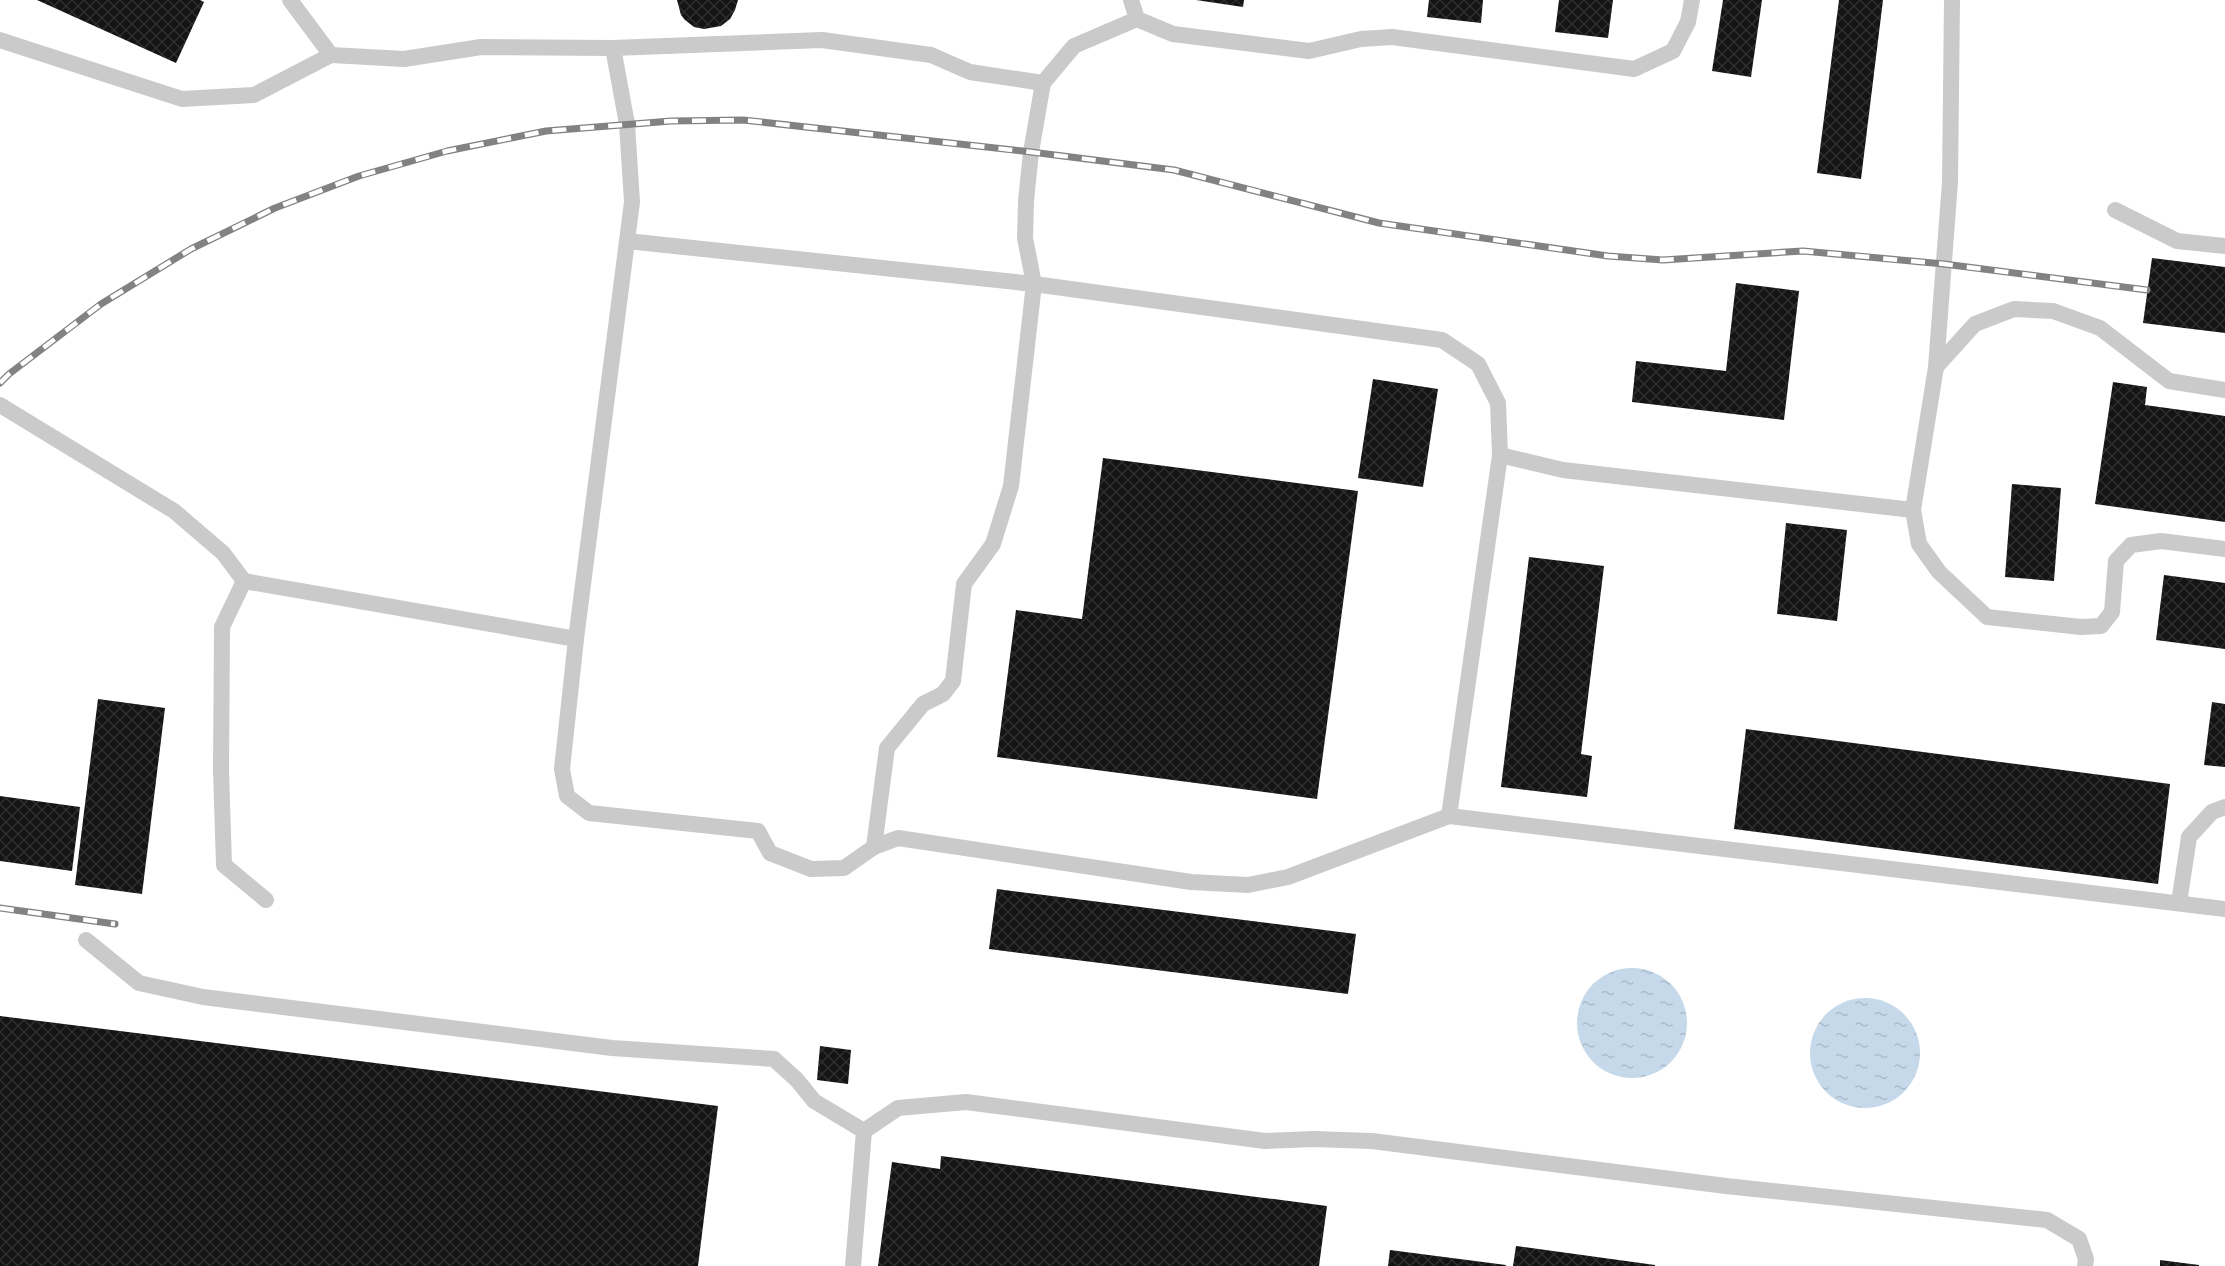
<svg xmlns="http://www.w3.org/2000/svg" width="2225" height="1266" font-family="'Source Sans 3',sans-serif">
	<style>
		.water { fill: url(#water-ripples) }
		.building { fill: url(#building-cross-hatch) }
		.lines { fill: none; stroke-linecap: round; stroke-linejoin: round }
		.service { stroke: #cacaca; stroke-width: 16 }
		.rail-casing { stroke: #828282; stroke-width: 7 }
		.rail { stroke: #fff; stroke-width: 4.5; stroke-dasharray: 14; stroke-linecap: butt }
	</style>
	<defs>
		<pattern id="water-ripples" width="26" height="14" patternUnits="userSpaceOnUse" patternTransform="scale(1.5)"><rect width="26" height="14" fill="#c6d9ea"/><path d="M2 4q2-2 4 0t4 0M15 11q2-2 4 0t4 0" fill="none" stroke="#aabbc9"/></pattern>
		<pattern id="building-cross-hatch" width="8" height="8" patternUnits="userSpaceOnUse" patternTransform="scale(1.5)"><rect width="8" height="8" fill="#141414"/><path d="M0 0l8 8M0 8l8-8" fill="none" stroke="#2e2e2e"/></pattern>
	</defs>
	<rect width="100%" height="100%" fill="#fff"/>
	<!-- water -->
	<g class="water">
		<circle cx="1632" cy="1023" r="55"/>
		<circle cx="1865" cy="1053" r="55"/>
	</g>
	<!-- building -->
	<g class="building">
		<path d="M37,0H200L204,2L176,63Z"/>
		<path d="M677,0H738L735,10L730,19L721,26L704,29L694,27L685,20L681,15Z"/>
		<path d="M1196,0H1244L1243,7Z"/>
		<path d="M1429,0H1483L1481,23L1427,17Z"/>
		<path d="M1559,0H1613L1608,38L1555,32Z"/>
		<path d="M1723,0H1762L1751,77L1712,71Z"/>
		<path d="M1839,0H1883L1861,179L1817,173Z"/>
		<path d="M2152,258L2225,267V333L2143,323Z"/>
		<path d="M1736,283L1799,291L1784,420L1632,402L1636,361L1726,371Z"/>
		<path d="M1373,379L1438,389L1423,487L1358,478Z"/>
		<path d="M2113,382L2147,387L2145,405L2225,416V522L2095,504Z"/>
		<path d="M1103,458L1358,491L1317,799L997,757L1016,610L1082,619Z"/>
		<path d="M2012,484L2061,488L2054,581L2005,577Z"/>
		<path d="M1786,523L1847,530L1837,621L1777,614Z"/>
		<path d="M1529,557L1604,566L1581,754L1592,756L1587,797L1501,787Z"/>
		<path d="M2164,575L2225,583V649L2156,640Z"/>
		<path d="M98,699L165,708L142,894L75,885Z"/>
		<path d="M2212,702L2225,704V767L2204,765Z"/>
		<path d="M1746,729L2170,784L2158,884L1734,829Z"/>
		<path d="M0,796L80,807L72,871L0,861Z"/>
		<path d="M997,889L1356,934L1348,994L989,949Z"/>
		<path d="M0,1016L718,1106L698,1266H0Z"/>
		<path d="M820,1046L851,1050L848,1084L817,1080Z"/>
		<path d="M941,1156L1327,1206L1319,1266H878L892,1162L940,1169Z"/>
		<path d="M1516,1246L1655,1265V1266H1513Z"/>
		<path d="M1390,1250L1506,1265V1266H1388Z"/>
		<path d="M2160,1260L2199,1265V1266H2160Z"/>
	</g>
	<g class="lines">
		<!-- service -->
		<g class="service">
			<path d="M290,0L331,55L404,59L481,47L613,48L822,40L931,55L970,72L1043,83L1074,46L1137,19L1173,34L1309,51L1361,39L1392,37L1634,69L1673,51L1688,22L1692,0"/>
			<path d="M1131,0L1137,19"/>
			<path d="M1952,0L1950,182L1936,367L1975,324L2014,309L2053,311L2100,328L2169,381L2225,390"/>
			<path d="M0,40L182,99L254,95L331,55"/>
			<path d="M613,48L627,124L632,202L576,639L562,769L567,796L589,813L758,831L770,853L811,869L844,868L874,847L898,838L1191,882L1248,885L1288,877L1449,816"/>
			<path d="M2115,210L2177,241L2225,246"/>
			<path d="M627,241L1034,284L1442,340L1478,364L1498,403L1500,455L1449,816L2225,909"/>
			<path d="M1936,367L1913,510L1919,544L1939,572L1987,617L2081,627L2101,626L2112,612L2116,561L2131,545L2161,541L2225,549"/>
			<path d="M0,405L174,511L223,553L244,581L576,639"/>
			<path d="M1500,455L1563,470L1913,510"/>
			<path d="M244,581L222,627L221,771L224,865L266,900"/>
			<path d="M874,847L887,748L923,704L943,694L953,681L964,584L993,544L1011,486L1034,284L1025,238L1026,201L1031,152L1043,83"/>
			<path d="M2179,903L2189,837L2212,812L2225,807"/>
			<path d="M86,940L139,983L203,997L612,1048L774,1059L797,1080L814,1101L864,1131"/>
			<path d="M853,1266L864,1131L898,1108L966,1102L1265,1141L1314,1139L1372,1141L1726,1186L2047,1220L2079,1239L2086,1259L2085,1266"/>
		</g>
		<defs>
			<g id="rail">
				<path d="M0,383L9,374L101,304L191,249L275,208L359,176L447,151L546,131L671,121L743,120L1031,152L1174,170L1379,223L1608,256L1663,260L1803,251L1944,264L2147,290"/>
				<path d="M0,908L115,924"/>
			</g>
		</defs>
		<!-- rail casing -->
		<use href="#rail" class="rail-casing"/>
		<!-- rail -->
		<use href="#rail" class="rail"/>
	</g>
</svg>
